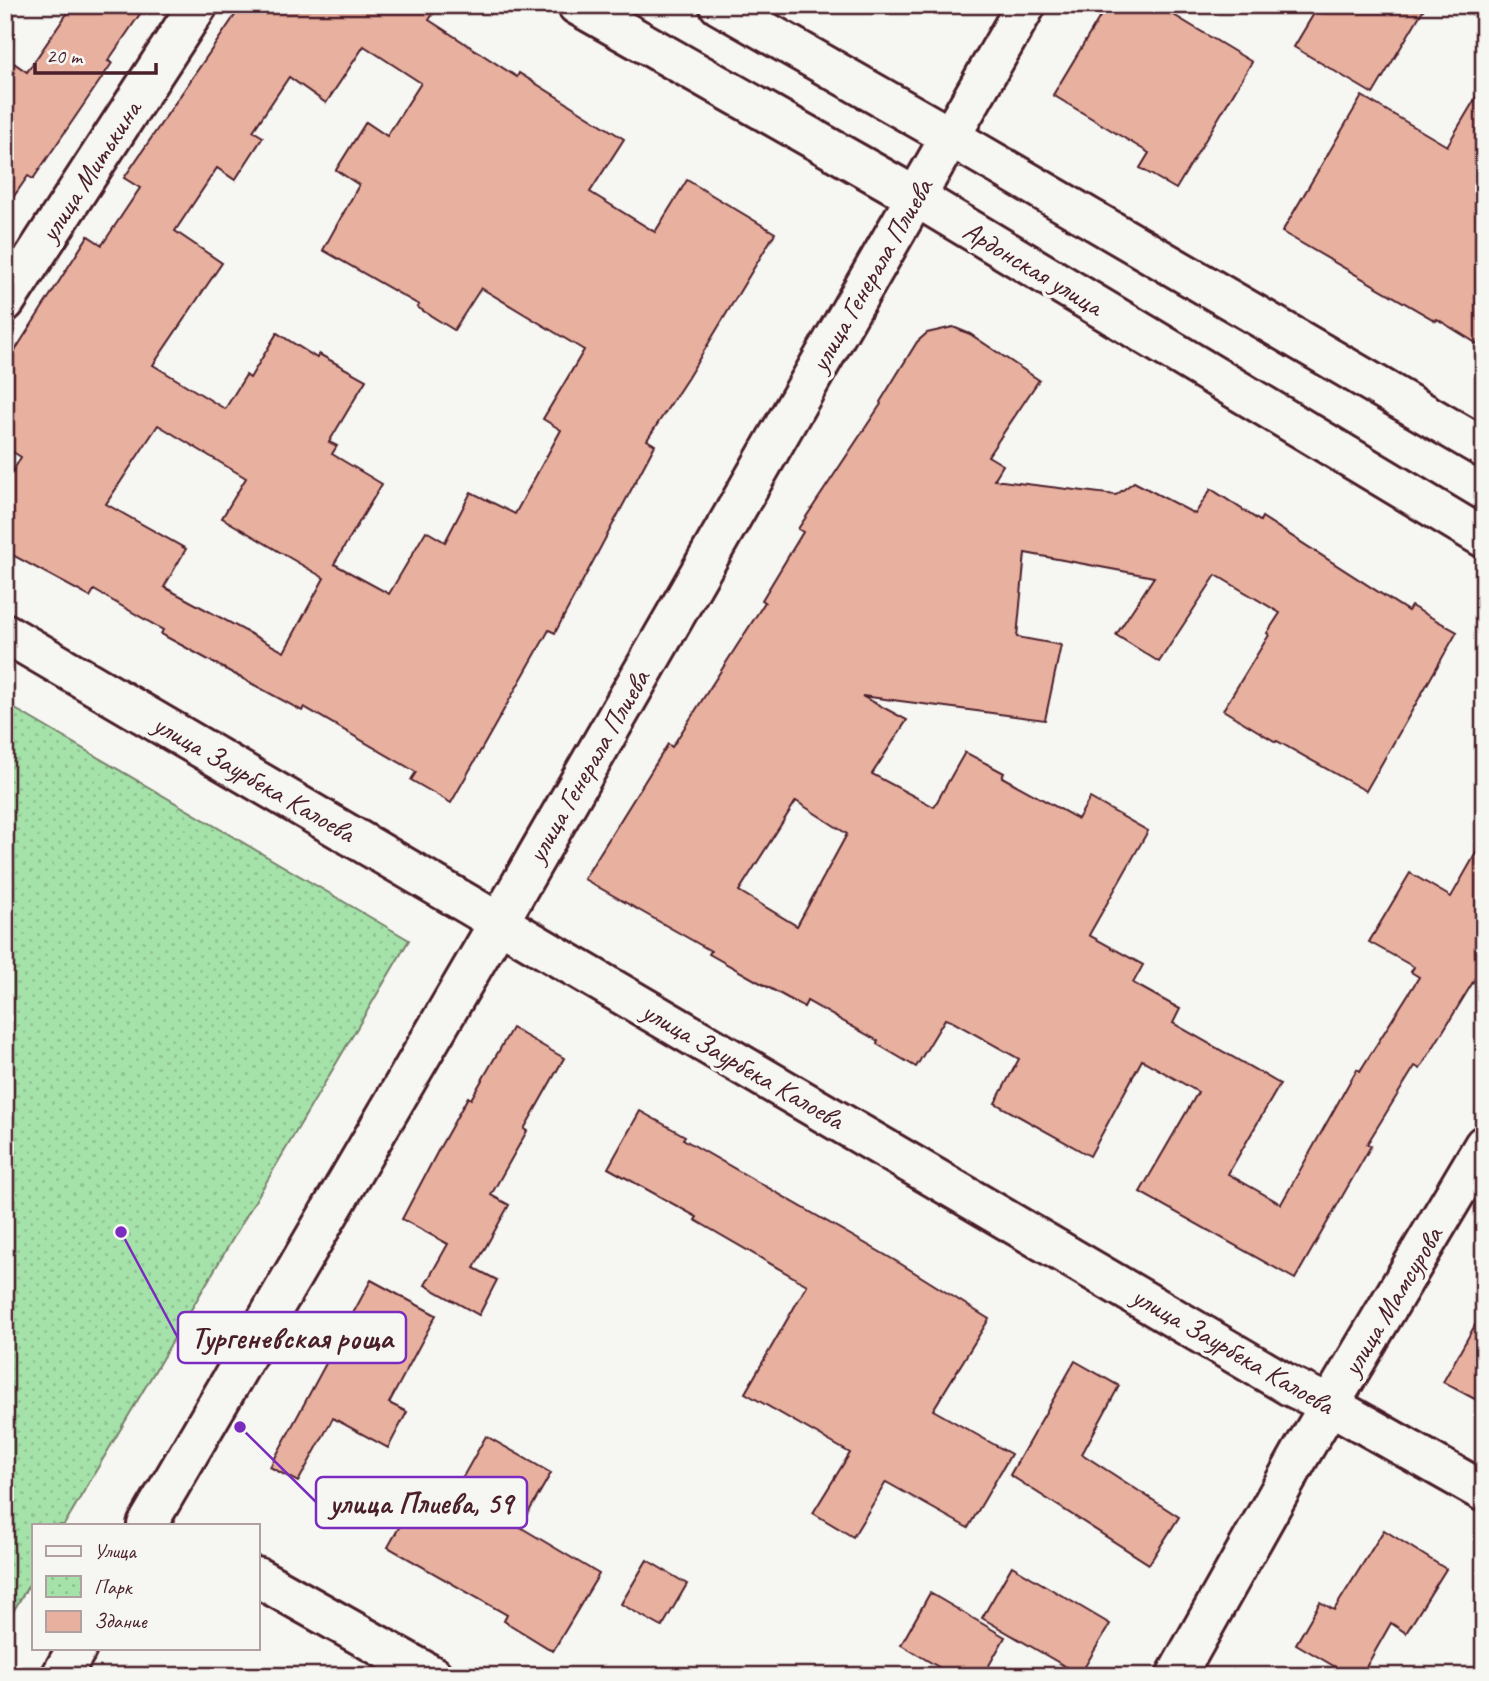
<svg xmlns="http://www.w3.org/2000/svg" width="1489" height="1681" font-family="Caveat,sans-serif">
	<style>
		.park { fill: url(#park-dots); stroke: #77806a; stroke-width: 2 }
		.building { fill: #e8b09f; stroke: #4a1f2b; stroke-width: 2; fill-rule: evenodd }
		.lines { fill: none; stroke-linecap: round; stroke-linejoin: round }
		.street-casing { stroke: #4a1f2b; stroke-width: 44 }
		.secondary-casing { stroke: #4a1f2b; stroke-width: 44 }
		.street { stroke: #f6f6f2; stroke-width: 38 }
		.secondary { stroke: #f6f6f2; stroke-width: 38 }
		.labels { text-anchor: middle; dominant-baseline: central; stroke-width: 7; stroke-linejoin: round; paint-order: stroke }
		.street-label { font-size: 28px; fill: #4a1f2b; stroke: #f6f6f2 }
		.leader { fill: none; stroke: #7b2cbf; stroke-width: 2.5 }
		.callout-dot { fill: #7b2cbf; stroke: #f6f6f2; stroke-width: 2.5 }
		.callout { fill: #f6f6f2; stroke: #7b2cbf; stroke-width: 2.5 }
		.callout-label { font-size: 30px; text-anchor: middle; font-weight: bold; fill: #4a1f2b }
	</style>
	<defs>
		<pattern id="park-dots" width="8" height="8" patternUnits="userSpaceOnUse" patternTransform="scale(1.75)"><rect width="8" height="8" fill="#a4e2a9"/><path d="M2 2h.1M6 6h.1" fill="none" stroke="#8fc192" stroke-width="1.8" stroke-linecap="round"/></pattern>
	</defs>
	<rect width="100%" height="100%" fill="#f6f6f2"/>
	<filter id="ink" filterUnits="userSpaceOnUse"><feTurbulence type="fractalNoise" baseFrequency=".0143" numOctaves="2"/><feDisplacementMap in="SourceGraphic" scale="14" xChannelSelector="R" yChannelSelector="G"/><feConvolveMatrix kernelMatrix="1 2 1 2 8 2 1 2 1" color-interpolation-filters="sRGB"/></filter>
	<g filter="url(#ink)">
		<!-- park -->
		<path class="park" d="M5,703L409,940L64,1525H33V1578L5,1625Z"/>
		<!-- building -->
		<g class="building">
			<path d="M73,5H146L108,61L112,63L33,179L28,176L5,209V57L27,72Z"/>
			<path d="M242,5H439L429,20L517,77L519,73L624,139L590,192L655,232L687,180L775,233L687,379L647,440L655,445L555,633L549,630L451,803L411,780L416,772L304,707L302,711L161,634L163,630L94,590L90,597L5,551V485L21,457L5,447V366L88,236L102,245L140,188L124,178ZM364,46L421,83L387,136L366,122L336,170L359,185L323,250L419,305L417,307L454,330L481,288L584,350L543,419L561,430L515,514L471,492L445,542L426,531L389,594L334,564L382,484L332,454L337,446L329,442L366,380L319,354L317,358L277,333L250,378L246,375L225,409L153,365L222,263L175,231L217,168L235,180L263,137L253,131L289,77L326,103ZM158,425L246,478L222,518L324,578L284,652L164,587L186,549L106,504Z"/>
			<path d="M1107,5H1157L1252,62L1176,189L1140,168L1149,153L1053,95Z"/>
			<path d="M1319,5H1426L1373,94L1294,47Z"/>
			<path d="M1484,84V348L1437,319L1436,321L1282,232L1362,96L1447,146Z"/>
			<path d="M953,327L970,334L1039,380L988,456L1003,465L994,480L1116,495L1134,482L1195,514L1211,489L1260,521L1262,517L1408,611L1411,606L1457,632L1366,791L1277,741L1276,742L1223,710L1269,635L1267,633L1280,613L1216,575L1159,662L1116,635L1154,577L1025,553L1017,637L1061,645L1045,720L862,696L907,720L872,774L934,807L965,752L1004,773L1002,777L1078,819L1090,798L1148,831L1089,935L1143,965L1133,983L1180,1009L1173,1023L1280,1084L1228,1174L1281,1204L1357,1069L1360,1071L1419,977L1411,972L1414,967L1369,942L1410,873L1451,897L1484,839V964L1420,1069L1415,1066L1367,1144L1371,1146L1295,1279L1140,1192L1198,1092L1142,1060L1090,1156L995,1103L1019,1059L951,1021L945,1019L916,1067L877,1044L878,1041L807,1001L804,1007L764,985L709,954L711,951L584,879L668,744L672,747L765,602L762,600L803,532L798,529L881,404L880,402L917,342L927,333ZM796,801L847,834L797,926L739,891Z"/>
			<path d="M512,1028L564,1058L524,1129L527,1131L491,1195L509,1205L474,1268L497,1280L479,1315L425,1285L448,1244L402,1219L440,1147L468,1097L471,1099Z"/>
			<path d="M640,1111L685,1136L683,1139L901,1264L989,1319L933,1410L1011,1454L968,1528L886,1482L853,1537L813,1513L850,1453L745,1393L807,1285L695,1220L697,1217L608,1168Z"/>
			<path d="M371,1280L436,1315L389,1403L407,1412L388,1448L333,1418L298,1482L270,1467Z"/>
			<path d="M1484,1309V1404L1443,1382Z"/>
			<path d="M1075,1361L1119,1386L1082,1454L1179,1517L1149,1564L1010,1475Z"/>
			<path d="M486,1436L551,1473L520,1527L599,1574L553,1651L504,1621L507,1615L388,1547L424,1483L451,1498Z"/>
			<path d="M1384,1530L1446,1569L1406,1633L1391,1623L1361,1676H1351L1296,1644L1320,1602L1334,1610Z"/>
			<path d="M647,1560L687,1584L662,1627L621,1604Z"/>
			<path d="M1012,1566L1110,1624L1080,1675L982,1618Z"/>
			<path d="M930,1593L1005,1637L983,1676H954L901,1645Z"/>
		</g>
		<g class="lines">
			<defs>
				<g id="street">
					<path d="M5,302L198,5"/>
					<path d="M5,633L1290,1386L1330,1405L1484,1492"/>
					<path d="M257,1577L433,1676"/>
					<path d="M1176,1676L1300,1455L1484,1145"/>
				</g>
				<g id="secondary">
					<path d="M577,5L916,197L1484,538"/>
					<path d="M719,5L949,136L1484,448"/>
					<path d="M147,1525L499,922L1026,5"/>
					<path d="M61,1676L77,1648"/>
				</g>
			</defs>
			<!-- street casing -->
			<use href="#street" class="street-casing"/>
			<!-- secondary casing -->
			<use href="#secondary" class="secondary-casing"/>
			<!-- street -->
			<use href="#street" class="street"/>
			<!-- secondary -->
			<use href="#secondary" class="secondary"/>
		</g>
	</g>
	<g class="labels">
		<!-- street labels -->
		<g class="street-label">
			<text transform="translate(90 171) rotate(-57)">улица Митькина</text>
			<text transform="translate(1033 268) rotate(31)">Ардонская улица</text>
			<text transform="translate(871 275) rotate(-60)">улица Генерала Плиева</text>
			<text transform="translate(588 766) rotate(-60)">улица Генерала Плиева</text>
			<text transform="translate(254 778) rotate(30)">улица Заурбека Калоева</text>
			<text transform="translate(743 1065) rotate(30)">улица Заурбека Калоева</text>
			<text transform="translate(1392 1301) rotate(-59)">улица Мамсурова</text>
			<text transform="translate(1233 1350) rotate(30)">улица Заурбека Калоева</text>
		</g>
	</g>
	<!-- callouts -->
	<path class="leader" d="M121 1232L178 1338M240 1427L316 1502"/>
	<g class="callout-dot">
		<circle cx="121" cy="1232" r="7"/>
		<circle cx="240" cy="1427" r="7"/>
	</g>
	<g class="callout">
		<rect x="178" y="1312" width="228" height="51" rx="7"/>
		<rect x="316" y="1477" width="211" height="51" rx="7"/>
	</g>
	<g class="callout-label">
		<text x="292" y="1348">Тургеневская роща</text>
		<text x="421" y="1513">улица Плиева, 59</text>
	</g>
	<!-- margin -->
	<rect width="1489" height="1681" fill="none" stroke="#f6f6f2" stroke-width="28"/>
	<rect x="14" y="14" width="1461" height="1653" fill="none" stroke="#4a1f2b" stroke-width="2.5" filter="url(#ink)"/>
	<!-- legend -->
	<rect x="32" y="1524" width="228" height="126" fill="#f6f6f2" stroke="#b1a0a2" stroke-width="2"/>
	<rect x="46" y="1546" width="35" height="10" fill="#f6f6f2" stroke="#b1a0a2" stroke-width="2"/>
	<text x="94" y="1558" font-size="21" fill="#4a1f2b">Улица</text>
	<rect x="46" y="1576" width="35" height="21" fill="url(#park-dots)" stroke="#b1a0a2" stroke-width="2"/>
	<text x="94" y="1594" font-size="21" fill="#4a1f2b">Парк</text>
	<rect x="46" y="1611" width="35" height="21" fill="#e8b09f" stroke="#b1a0a2" stroke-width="2"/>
	<text x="94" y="1628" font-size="21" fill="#4a1f2b">Здание</text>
	<!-- scale -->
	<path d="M35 63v10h121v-10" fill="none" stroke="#4a1f2b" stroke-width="3.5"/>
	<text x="46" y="63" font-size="21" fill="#4a1f2b" stroke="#f6f6f2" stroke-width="5" paint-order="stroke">20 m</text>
</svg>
